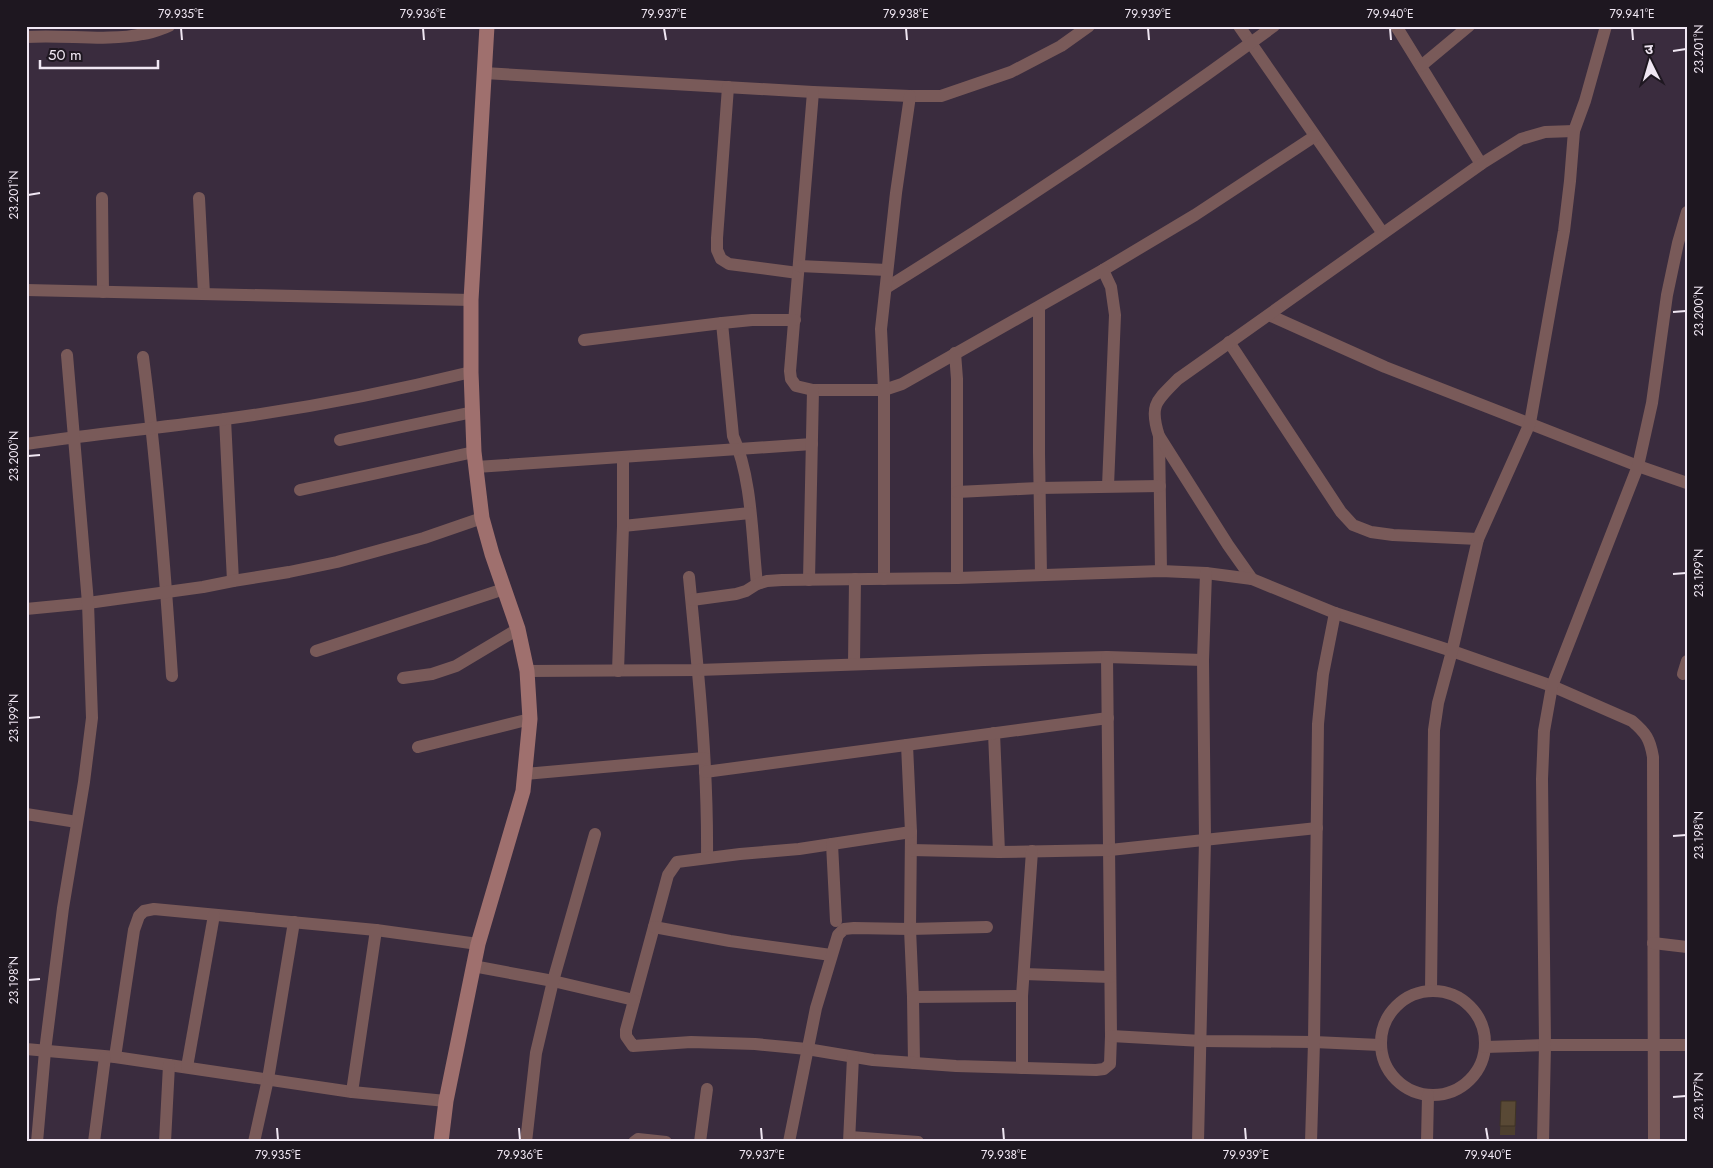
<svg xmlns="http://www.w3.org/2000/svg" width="1713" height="1168" font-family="Jost,'Noto Sans Devanagari',sans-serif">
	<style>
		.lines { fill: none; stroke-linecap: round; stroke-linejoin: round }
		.street { stroke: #795a59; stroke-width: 12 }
		.secondary { stroke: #9f706e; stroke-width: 15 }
		.wall { fill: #4d3f2e }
		.building { fill: #594935; stroke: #3e3325 }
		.ticks { fill: none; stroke: #f0e7f3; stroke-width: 2 }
		.neatline { fill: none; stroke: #f0e7f3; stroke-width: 2 }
		.ticks-label { font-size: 12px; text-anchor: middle; fill: #f0e7f3 }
	</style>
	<rect width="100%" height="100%" fill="#3a2c3e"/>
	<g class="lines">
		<!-- street -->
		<g class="street">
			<path d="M1239,26L1382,232"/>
			<path d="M1396,26L1481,164"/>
			<path d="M26,37C64,34 106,42 143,34C152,33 161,29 169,26"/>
			<path d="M1421,66L1469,26"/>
			<path d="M484,73L813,92L910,96H941L1011,72L1061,46L1089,26"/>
			<path d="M728,87L717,238V250L721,259L729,264L798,273"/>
			<path d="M813,92L790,371L791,379L796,386L813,390H884L902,384L1103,270L1195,215L1315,136"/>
			<path d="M102,198L103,292"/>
			<path d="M199,198L204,294"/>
			<path d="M799,266L887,270"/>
			<path d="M1103,270L1111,287L1115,315L1108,486"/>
			<path d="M886,288C1018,206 1148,118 1274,26"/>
			<path d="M26,290L471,300"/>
			<path d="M1039,307V453L1041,575"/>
			<path d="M1269,315L1385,367L1638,466L1687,483"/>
			<path d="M722,323L733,436C752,477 752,538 757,584"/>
			<path d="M584,340L722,323L752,320H795"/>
			<path d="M1229,342L1341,512L1353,525L1371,532L1393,535L1478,539"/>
			<path d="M955,353L957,379V578"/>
			<path d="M143,357C157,463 165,570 172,676"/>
			<path d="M225,419L233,581"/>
			<path d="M1159,436L1161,571"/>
			<path d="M340,440L473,412"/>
			<path d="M26,444C92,434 159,428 225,419C308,408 390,392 471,372"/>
			<path d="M476,467L812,444"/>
			<path d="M300,490L474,452"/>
			<path d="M957,492L1039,488L1160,486"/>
			<path d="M623,526L750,513"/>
			<path d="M689,577C698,670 708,764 707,858"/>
			<path d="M884,579V390L881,329L896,193L910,96"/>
			<path d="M1252,579L1228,545L1159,436C1149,405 1156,401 1178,379L1481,164L1521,139L1545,132L1574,131"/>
			<path d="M809,580L813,390"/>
			<path d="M692,600L736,594L746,591L757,584L767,581L782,580L957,578L1161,571L1206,573L1252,579L1335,613L1452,651L1552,686L1632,721C1646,733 1650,739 1653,757L1654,1142"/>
			<path d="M26,609L88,603L203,587L233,581L289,572L337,562L424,538L482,518"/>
			<path d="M316,651L504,589"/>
			<path d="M854,664L855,579"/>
			<path d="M527,671L698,670L984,660L1107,657L1203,660"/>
			<path d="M618,671L623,526V458"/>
			<path d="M1683,674L1687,661"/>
			<path d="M403,678L432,674L456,666L518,629"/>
			<path d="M994,733L999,852"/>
			<path d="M907,745L911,832L910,929L913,997L914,1063"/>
			<path d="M418,747L530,719"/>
			<path d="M705,772L1108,718"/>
			<path d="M525,774L704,758"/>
			<path d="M26,814L77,822"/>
			<path d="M911,832L799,849L740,854L677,862L668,875L626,1030V1036L633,1046L691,1042L755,1044L807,1049L873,1060L956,1066L1096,1070L1104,1069L1110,1064L1111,1036L1107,657"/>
			<path d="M832,844L836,921"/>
			<path d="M911,850L999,852L1110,850L1317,828"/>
			<path d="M654,927L730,941L831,955"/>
			<path d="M1653,943L1687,947"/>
			<path d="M473,966L553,981L634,1000"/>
			<path d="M1024,974L1110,977"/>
			<path d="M1431,991L1434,730L1438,703L1452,651L1478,539L1530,423L1564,231L1570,181L1574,131L1585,101L1606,26"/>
			<circle cx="1433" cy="1043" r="52"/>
			<path d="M913,997L1022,996"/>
			<path d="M1111,1036L1202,1041L1314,1042L1380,1045"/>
			<path d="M1485,1047L1545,1045H1687"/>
			<path d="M26,1049L115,1057L352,1092L446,1101"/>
			<path d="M115,1057L134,930L139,916L144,911L154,909L376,930L478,944"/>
			<path d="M187,1067L214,915"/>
			<path d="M1022,1068V996L1032,851"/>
			<path d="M352,1092L376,930"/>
			<path d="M850,1137L918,1142"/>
			<path d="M37,1142L45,1051L63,908L84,782L92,718L88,603L67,355"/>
			<path d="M94,1142L105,1057"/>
			<path d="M165,1142L169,1065"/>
			<path d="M254,1142L268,1079L294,922"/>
			<path d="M526,1142L536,1053L553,981L595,834"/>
			<path d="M634,1142L638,1139L666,1142"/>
			<path d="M700,1142L707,1089"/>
			<path d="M789,1142L816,1008L838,935L844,929L854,928L910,929L987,927"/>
			<path d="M849,1142L853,1057"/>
			<path d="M1198,1142L1205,840L1203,660L1206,573"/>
			<path d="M1311,1142L1314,1042L1318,724L1323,674L1335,613"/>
			<path d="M1427,1142L1428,1095"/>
			<path d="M1543,1142L1545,1045L1542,779L1544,731L1552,686L1638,466L1652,403L1667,295L1678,243L1687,212"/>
		</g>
		<!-- secondary -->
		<path class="secondary" d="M441,1142L446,1101L478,944L523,791L530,719L527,671L518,629L492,554L482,518L474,452L471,372V300L487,26"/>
	</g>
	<!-- wall -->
	<path class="wall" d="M1501,1101H1516L1515,1135H1500Z"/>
	<!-- building -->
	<path class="building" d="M1501,1101H1516L1515,1126H1500Z"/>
	<!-- ticks -->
	<path class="ticks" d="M181,28L182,40M423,28L424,40M664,28L666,40M906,28L907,40M1148,28L1149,40M1390,28L1391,40M1632,28L1633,40M1673,51L1686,49M28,195L40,193M1673,312L1686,311M28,456L40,455M1673,574L1686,573M28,718L40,717M1673,836L1686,835M28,980L40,979M1673,1097L1686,1096M277,1128L278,1140M519,1128L520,1140M761,1128L762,1140M1003,1128L1004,1140M1245,1128L1246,1140M1486,1128L1488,1140"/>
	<!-- border -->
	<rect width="1713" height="1168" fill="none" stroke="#1e1720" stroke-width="55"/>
	<!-- north arrow -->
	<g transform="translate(1650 62) rotate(355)" stroke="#1e1720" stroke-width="4" paint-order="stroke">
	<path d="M0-4L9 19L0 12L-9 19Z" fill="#f0e7f3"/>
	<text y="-8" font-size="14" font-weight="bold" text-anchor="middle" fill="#f0e7f3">उ</text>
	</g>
	<!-- scale -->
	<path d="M40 60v8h118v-8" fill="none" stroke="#f0e7f3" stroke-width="2.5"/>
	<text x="48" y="60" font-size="15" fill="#f0e7f3" stroke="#1e1720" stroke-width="4" paint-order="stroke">50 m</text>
	<rect x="28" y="28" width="1658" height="1112" class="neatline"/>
	<g class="ticks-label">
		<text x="181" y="18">79.935°E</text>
		<text x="423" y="18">79.936°E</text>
		<text x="664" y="18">79.937°E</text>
		<text x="906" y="18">79.938°E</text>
		<text x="1148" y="18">79.939°E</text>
		<text x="1390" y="18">79.940°E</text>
		<text x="1632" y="18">79.941°E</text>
		<text transform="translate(1699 49) rotate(-90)" y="4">23.201°N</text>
		<text transform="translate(14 195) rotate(-90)" y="4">23.201°N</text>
		<text transform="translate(1699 311) rotate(-90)" y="4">23.200°N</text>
		<text transform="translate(14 456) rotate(-90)" y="4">23.200°N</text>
		<text transform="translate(1699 573) rotate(-90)" y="4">23.199°N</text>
		<text transform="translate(14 718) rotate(-90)" y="4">23.199°N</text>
		<text transform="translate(1699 835) rotate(-90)" y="4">23.198°N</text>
		<text transform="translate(14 980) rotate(-90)" y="4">23.198°N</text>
		<text transform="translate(1699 1096) rotate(-90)" y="4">23.197°N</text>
		<text x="278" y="1159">79.935°E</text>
		<text x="520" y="1159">79.936°E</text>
		<text x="762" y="1159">79.937°E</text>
		<text x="1004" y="1159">79.938°E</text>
		<text x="1246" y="1159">79.939°E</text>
		<text x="1488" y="1159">79.940°E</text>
	</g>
</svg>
